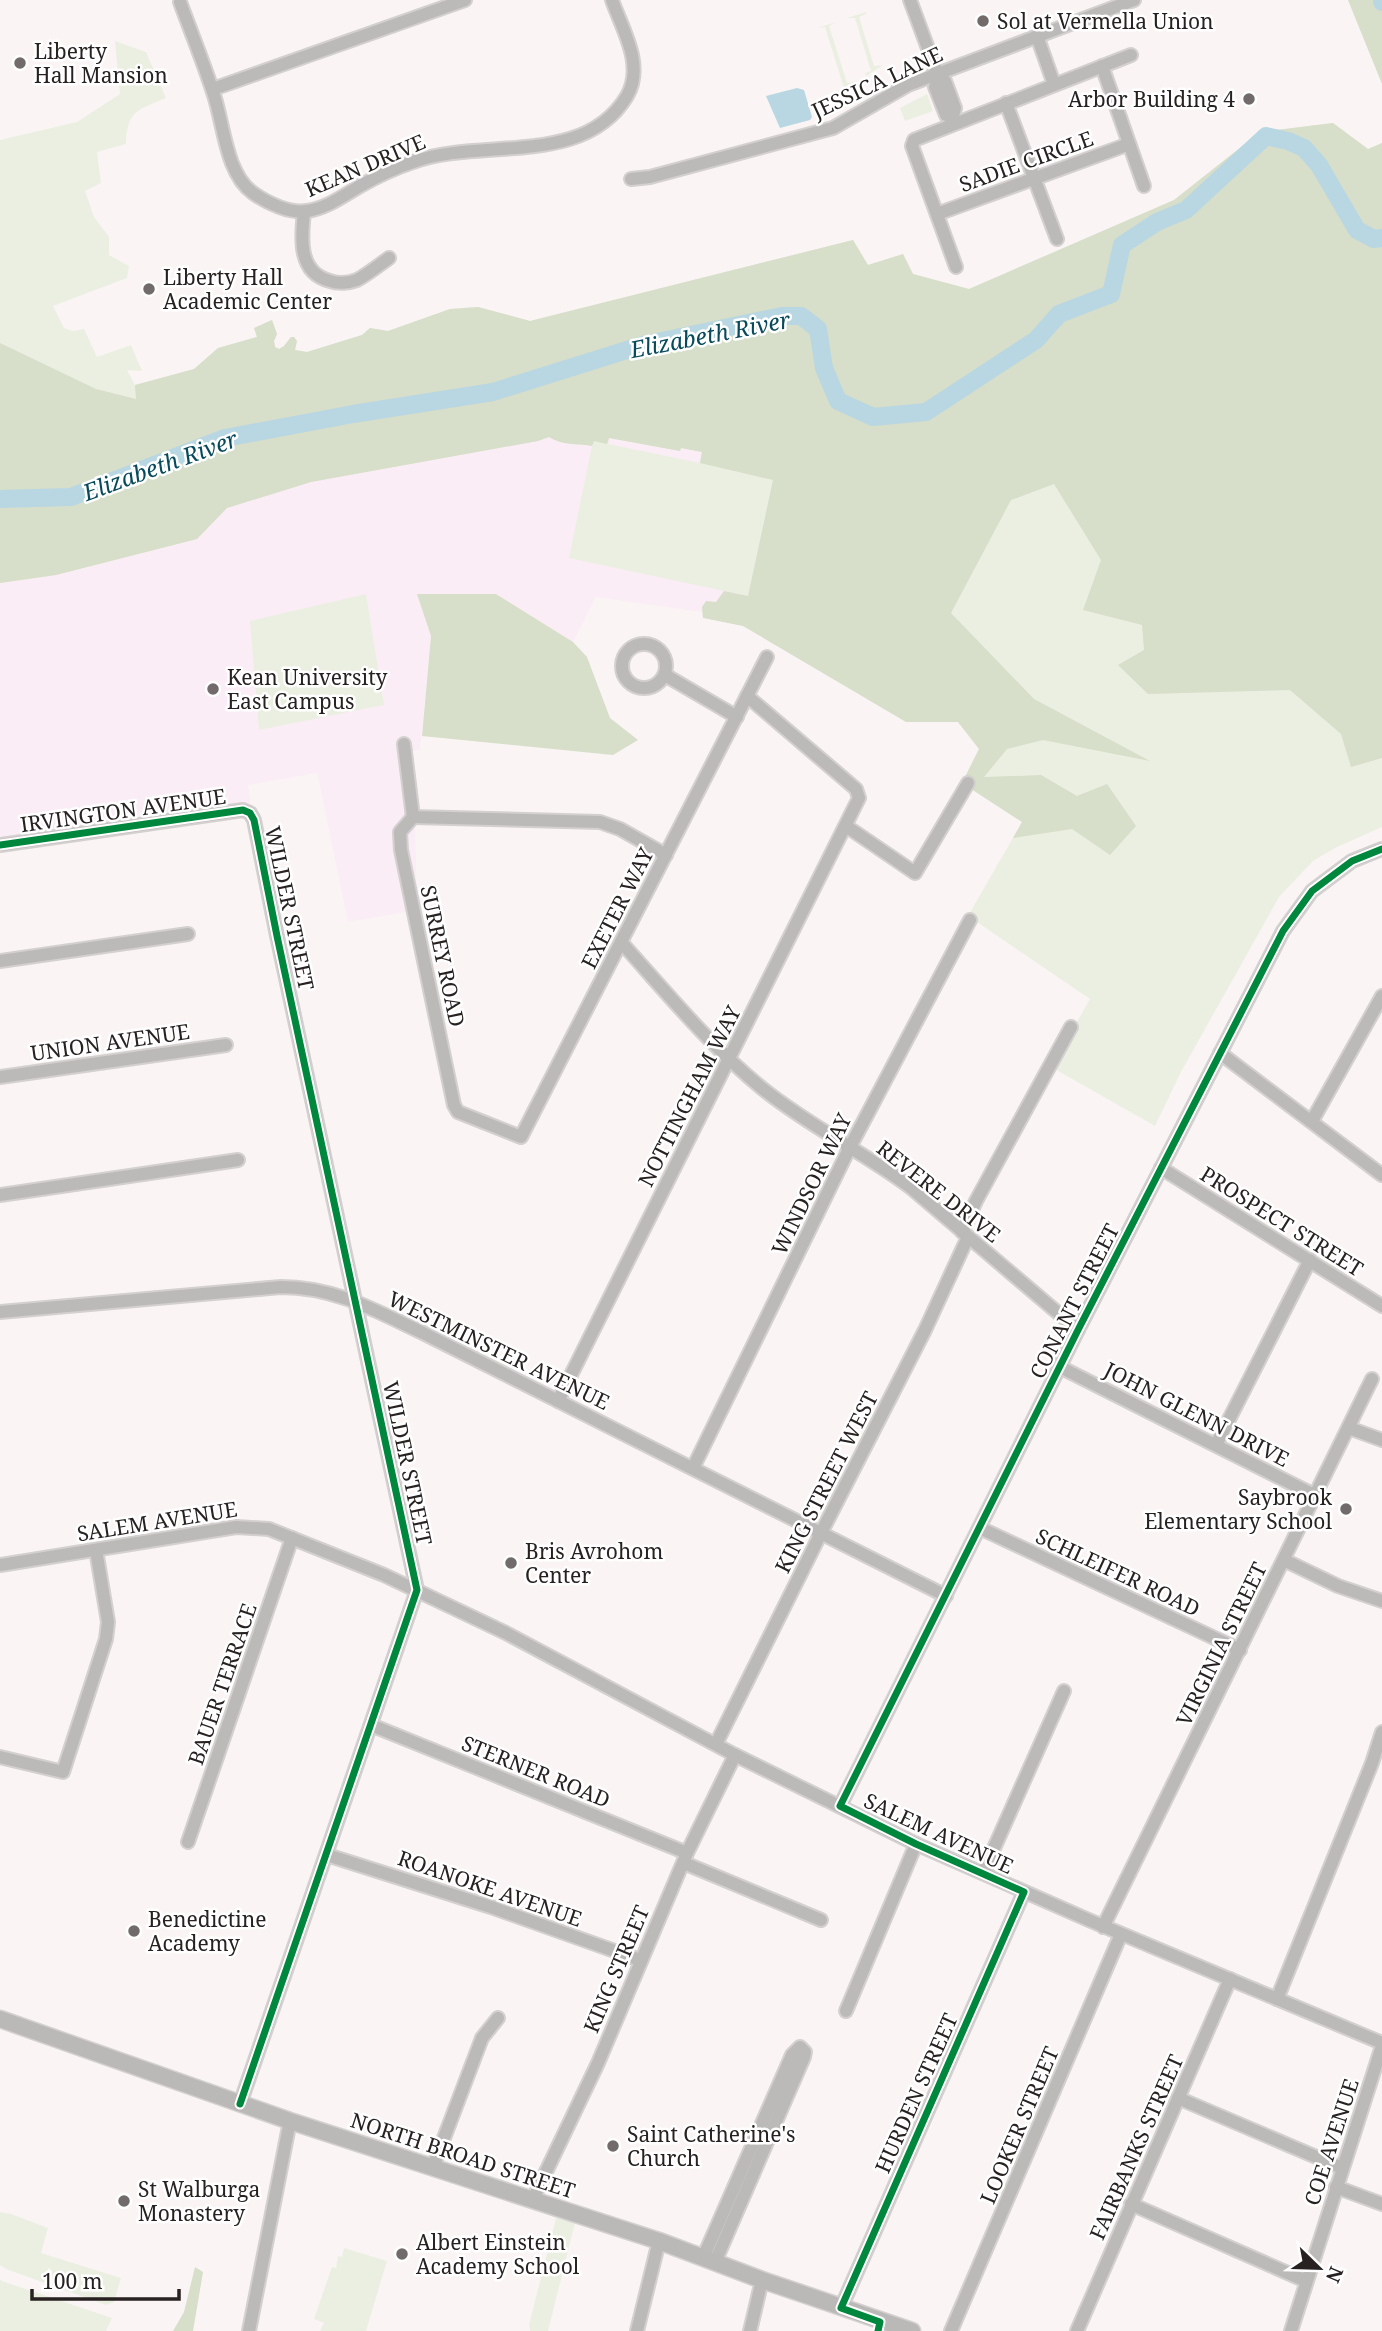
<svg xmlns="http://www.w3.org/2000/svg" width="1382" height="2331" font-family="'Noto Serif',serif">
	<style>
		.education { fill: #faedf5 }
		.green { fill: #ebefe1; fill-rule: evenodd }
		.forest { fill: #d7dec9 }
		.water { fill: #b8d7e2 }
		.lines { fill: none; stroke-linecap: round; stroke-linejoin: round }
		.river { stroke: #b8d7e2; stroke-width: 18 }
		.minor-casing { stroke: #d3d0cf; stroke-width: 16 }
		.secondary-casing { stroke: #d3d0cf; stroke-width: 19 }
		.minor { stroke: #bcbab8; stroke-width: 12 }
		.secondary { stroke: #bbb9b8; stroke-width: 16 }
		.cycleway-casing { stroke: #fff; stroke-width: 11 }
		.cycleway { stroke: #00873e; stroke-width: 7 }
		.poi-dot { fill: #716c6b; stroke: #fff; stroke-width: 2.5 }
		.labels { text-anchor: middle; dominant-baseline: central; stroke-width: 5; stroke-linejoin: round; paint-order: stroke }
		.poi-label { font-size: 21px; fill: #272221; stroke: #fff; text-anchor: start }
		.street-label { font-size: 21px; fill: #272221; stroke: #fff }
		.water-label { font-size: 23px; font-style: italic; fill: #064a5b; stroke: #fff }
	</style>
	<rect width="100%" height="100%" fill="#faf5f4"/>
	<!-- education -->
	<path class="education" d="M549,437L609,438L679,451L681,448L702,452L700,463L748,596L703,618L702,612L596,597L573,642L496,594H418L431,636L420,750L407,752L415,821L417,910L348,922L317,773L248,785L251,808L0,842V583L56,575L197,539L227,508L311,482L537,441Z"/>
	<!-- green -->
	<g class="green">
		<path d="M866,12V14L859,17L874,66L883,65L866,76L865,73L871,71L855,18H847Z"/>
		<path d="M836,22L829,26L847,83L855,82L839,93L837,91L844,88L825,27L817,28Z"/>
		<path d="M115,41L146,52L166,98C138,110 127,110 126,144L97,152L101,183L85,191L94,217L109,237V255L129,266L127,278L53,306L64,328L73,331L84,329L97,357L131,345L142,371L127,370L135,385L194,369L218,348L257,337L254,328L272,320L277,334L274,341L275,347L279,349L284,346L291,337H294L297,341L295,350L307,352L362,335L370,328L388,331L450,309L478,307L530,321L853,240L868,265L903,254L913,274L969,289L1174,200L1260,132L1333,123L1368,149L1382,143V827L1335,848L1313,861L1279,897L1181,1072L1155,1126L1051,1067L1090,999L968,916L1022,822L962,783L979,749L958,722H906L748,596L569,558L592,446C576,443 563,446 549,437L538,441L311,482L227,508L197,539L56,575L0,583V140L77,122L120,94ZM609,438L680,451L681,448L702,452L700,463L608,444Z"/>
		<path d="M927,94L933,111L905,121L900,108Z"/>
		<path d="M366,594L384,705L259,730L250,621Z"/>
		<path d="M0,2212L11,2214L48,2228L41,2253L121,2278L114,2302L106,2305L6,2269L0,2265Z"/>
		<path d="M556,2218L575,2223L548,2331H530L529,2325Z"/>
		<path d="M344,2248L387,2261L366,2331H320L324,2323L314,2319L332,2267L336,2268L338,2256L342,2257Z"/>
		<path d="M0,2279L2,2281L112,2318L106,2331H0Z"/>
	</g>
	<!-- forest -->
	<g class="forest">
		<path d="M1348,0H1382V84Z"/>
		<path d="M1333,123L1368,149L1382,143V758L1351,767L1341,734L1290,690L1148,694L1118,665L1144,650L1142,625L1083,610L1101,560L1054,484L1011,500L951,613L1034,699L1150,761L1043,740L1007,749L984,777L1041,775L1077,796L1107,784L1136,826L1110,855L1072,829L1013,838L1022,822L962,783L979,749L958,722H906L743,626L703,618L702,607L706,601L716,602L724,591L748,596L773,480L700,463L702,452L681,448L680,451L609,438L607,444L594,441L592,446C576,443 563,446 549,437L538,441L311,482L227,508L197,539L56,575L0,583V343L96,389L136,399L135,385L194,369L218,348L257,337L254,328L272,320L277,334L274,341L275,347L279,349L284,346L291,337H294L297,341L295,350L307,352L362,335L370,328L388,331L450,309L478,307L530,321L853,240L868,265L903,254L913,274L969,289L1174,200L1260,132Z"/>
		<path d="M417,594H496L573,642L587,657L610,718L638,740L613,755L422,736L431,636Z"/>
		<path d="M195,2267L203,2272L193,2331H173L184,2312Z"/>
	</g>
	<!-- water -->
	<path class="water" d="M797,88L804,90L812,117L810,120L780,128L766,96Z"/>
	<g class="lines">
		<!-- river -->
		<g class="river">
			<path d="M1382,0V2"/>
			<path d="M0,499L71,497L225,438L353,414L493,392L643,345L782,316H801L818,329L824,368L838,401L873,417L926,412L1036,340L1059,314L1111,294L1122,245L1157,222L1186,210L1266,136L1288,141L1304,148L1319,165L1357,230L1374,239L1382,238"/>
		</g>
		<defs>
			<g id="minor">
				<path d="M910,0L939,78L945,81L955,108L953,116L955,122"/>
				<path d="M180,2C191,32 203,61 213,92C224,123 225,173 253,193C267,203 290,214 307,211C327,208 343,196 360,186C376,177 395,168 413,162C482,137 584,168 627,96C645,65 622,29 612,0"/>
				<path d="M1037,36L1054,84"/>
				<path d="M1102,66L1144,186"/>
				<path d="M939,78L935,87L946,115L953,116"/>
				<path d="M213,89L465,0"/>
				<path d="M1006,103L1057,239"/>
				<path d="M631,179L650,177L833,128L908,85L1134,0"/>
				<path d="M304,212C301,238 298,273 330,281C338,284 349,283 357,280C368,274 379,265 389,258"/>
				<path d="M937,214L1129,144"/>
				<path d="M956,267L912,146L914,140L1131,55"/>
				<circle cx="644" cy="666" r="22"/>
				<path d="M665,675L737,717"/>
				<path d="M404,744L413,817L400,832L401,850L454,1105L458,1112L521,1137L767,657"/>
				<path d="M413,817L600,822L620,829L666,855"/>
				<path d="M846,826L915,873L968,783"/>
				<path d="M0,845L243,810L250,813L254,820L277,936L417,1590L240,2104"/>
				<path d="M621,942C666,992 710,1046 763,1089C809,1126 863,1152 910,1187L1078,1330"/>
				<path d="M0,961L188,934"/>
				<path d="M1220,1053L1382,1175"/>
				<path d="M0,1077L226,1045"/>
				<path d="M1312,1121L1382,996"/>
				<path d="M1161,1168L1382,1306"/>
				<path d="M0,1195L238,1160"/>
				<path d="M962,1232L976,1201L1071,1027"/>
				<path d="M0,1312L281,1287C335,1287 376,1311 423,1333L946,1596"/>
				<path d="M1060,1367L1316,1496"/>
				<path d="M558,1401L859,798L856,789L747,696"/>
				<path d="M1349,1428L1382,1440"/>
				<path d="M1216,1445L1310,1260"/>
				<path d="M693,1468L850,1147L970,920"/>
				<path d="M980,1528L1240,1650"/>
				<path d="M1284,1560L1338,1586L1382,1601"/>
				<path d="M0,1565L236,1527L269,1529L384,1575L506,1633L735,1755L916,1844L1091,1921L1382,2043"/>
				<path d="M371,1725L687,1853"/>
				<path d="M716,1744L821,1533L925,1330L968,1237"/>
				<path d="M0,1757L63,1772L106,1639L108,1622L96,1550"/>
				<path d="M840,1806L1078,1330L1283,931L1312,891L1352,861L1382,849"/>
				<path d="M188,1842L292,1538"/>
				<path d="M327,1855L491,1907L640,1960"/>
				<path d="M684,1863L821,1920"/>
				<path d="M983,1873L1064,1691"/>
				<path d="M1103,1927L1372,1379"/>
				<path d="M1277,1999L1372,1763L1382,1732"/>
				<path d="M846,2011L916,1844"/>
				<path d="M1178,2098L1342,2168"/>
				<path d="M433,2167L482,2038L498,2018"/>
				<path d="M1336,2187L1382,2204"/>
				<path d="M533,2199L598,2063L687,1853L735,1755"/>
				<path d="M1131,2204L1306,2281"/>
				<path d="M703,2258L792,2055L800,2047L805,2052L804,2057L715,2262"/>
				<path d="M841,2308L1024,1892"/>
				<path d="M249,2331L290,2121"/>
				<path d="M637,2331L659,2241"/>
				<path d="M750,2331L762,2280"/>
				<path d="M951,2331L1121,1934"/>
				<path d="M1077,2331L1230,1979"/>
				<path d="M1291,2331L1382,2046"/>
			</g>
			<path id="secondary" d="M0,2019L290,2121L659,2241L762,2280L912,2331"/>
		</defs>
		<!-- minor casing -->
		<use href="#minor" class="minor-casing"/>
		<!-- secondary casing -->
		<use href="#secondary" class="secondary-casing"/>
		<!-- minor -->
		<use href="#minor" class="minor"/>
		<!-- secondary -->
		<use href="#secondary" class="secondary"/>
		<defs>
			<g id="cycleway">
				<path d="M0,845L243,810L250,813L254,820L277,936L417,1590L240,2104"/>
				<path d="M878,2331L880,2322L841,2308L1024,1892L916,1844L840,1806L1078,1330L1283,931L1312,891L1352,861L1382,849"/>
			</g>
		</defs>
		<!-- cycleway casing -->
		<use href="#cycleway" class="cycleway-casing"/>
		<!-- cycleway -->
		<use href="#cycleway" class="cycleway"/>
	</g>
	<!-- markers -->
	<g class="poi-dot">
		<circle cx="983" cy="21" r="7"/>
		<circle cx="20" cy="63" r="7"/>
		<circle cx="1249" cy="99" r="7"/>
		<circle cx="149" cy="289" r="7"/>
		<circle cx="213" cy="689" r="7"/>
		<circle cx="1346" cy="1509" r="7"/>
		<circle cx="511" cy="1563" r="7"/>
		<circle cx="134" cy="1931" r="7"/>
		<circle cx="613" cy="2146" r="7"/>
		<circle cx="124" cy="2201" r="7"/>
		<circle cx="402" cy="2254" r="7"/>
	</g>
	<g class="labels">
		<!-- poi labels -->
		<g class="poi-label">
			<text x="997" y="21">Sol at Vermella Union</text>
			<text x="34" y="51">Liberty<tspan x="34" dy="24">Hall Mansion</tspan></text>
			<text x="1235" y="99" text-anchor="end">Arbor Building 4</text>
			<text x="163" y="277">Liberty Hall<tspan x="163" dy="24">Academic Center</tspan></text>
			<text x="227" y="677">Kean University<tspan x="227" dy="24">East Campus</tspan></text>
			<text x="1332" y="1497" text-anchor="end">Saybrook<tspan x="1332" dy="24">Elementary School</tspan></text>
			<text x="525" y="1551">Bris Avrohom<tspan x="525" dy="24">Center</tspan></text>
			<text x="148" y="1919">Benedictine<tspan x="148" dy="24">Academy</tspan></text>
			<text x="627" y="2134">Saint Catherine's<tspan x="627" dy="24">Church</tspan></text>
			<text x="138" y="2189">St Walburga<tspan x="138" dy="24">Monastery</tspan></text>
			<text x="416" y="2242">Albert Einstein<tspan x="416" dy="24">Academy School</tspan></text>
		</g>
		<!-- street labels -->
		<g class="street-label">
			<text transform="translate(877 82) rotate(-25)">JESSICA LANE</text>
			<text transform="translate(1026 161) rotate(-20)">SADIE CIRCLE</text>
			<text transform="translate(365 165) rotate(-23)">KEAN DRIVE</text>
			<text transform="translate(123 810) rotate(-8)">IRVINGTON AVENUE</text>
			<text transform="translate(290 908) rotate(78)">WILDER STREET</text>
			<text transform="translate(617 908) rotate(-63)">EXETER WAY</text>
			<text transform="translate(443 956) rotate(78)">SURREY ROAD</text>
			<text transform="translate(110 1042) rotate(-8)">UNION AVENUE</text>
			<text transform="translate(689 1096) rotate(-63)">NOTTINGHAM WAY</text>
			<text transform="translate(811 1184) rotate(-64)">WINDSOR WAY</text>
			<text transform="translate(939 1191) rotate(38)">REVERE DRIVE</text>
			<text transform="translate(1282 1221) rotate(32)">PROSPECT STREET</text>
			<text transform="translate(1074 1301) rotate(-63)">CONANT STREET</text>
			<text transform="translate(499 1350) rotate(26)">WESTMINSTER AVENUE</text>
			<text transform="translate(1197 1414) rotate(27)">JOHN GLENN DRIVE</text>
			<text transform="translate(408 1463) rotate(78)">WILDER STREET</text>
			<text transform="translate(826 1482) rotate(-63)">KING STREET WEST</text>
			<text transform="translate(157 1521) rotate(-9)">SALEM AVENUE</text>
			<text transform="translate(1118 1572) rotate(25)">SCHLEIFER ROAD</text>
			<text transform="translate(1221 1644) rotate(-64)">VIRGINIA STREET</text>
			<text transform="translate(222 1684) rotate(-71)">BAUER TERRACE</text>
			<text transform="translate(536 1771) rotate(22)">STERNER ROAD</text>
			<text transform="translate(939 1833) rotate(25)">SALEM AVENUE</text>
			<text transform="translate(490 1888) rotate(19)">ROANOKE AVENUE</text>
			<text transform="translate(616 1969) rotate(-67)">KING STREET</text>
			<text transform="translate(916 2093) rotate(-66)">HURDEN STREET</text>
			<text transform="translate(1019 2125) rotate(-67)">LOOKER STREET</text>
			<text transform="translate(1331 2142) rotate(-72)">COE AVENUE</text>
			<text transform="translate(1136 2147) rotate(-66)">FAIRBANKS STREET</text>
			<text transform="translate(463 2155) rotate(18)">NORTH BROAD STREET</text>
		</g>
		<!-- water labels -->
		<g class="water-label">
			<text transform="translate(710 334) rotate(-11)">Elizabeth River</text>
			<text transform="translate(160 465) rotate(-20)">Elizabeth River</text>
		</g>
	</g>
	<!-- north arrow -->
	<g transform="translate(1319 2268) rotate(113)" stroke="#ffffff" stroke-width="5" paint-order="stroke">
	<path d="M0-5L12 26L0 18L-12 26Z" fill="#272221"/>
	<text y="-10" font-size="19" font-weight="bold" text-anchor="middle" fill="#272221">N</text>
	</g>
	<!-- scale -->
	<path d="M32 2289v10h147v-10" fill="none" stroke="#272221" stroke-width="3.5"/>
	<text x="42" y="2289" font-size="21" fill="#272221" stroke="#ffffff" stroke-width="5" paint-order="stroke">100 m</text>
</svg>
